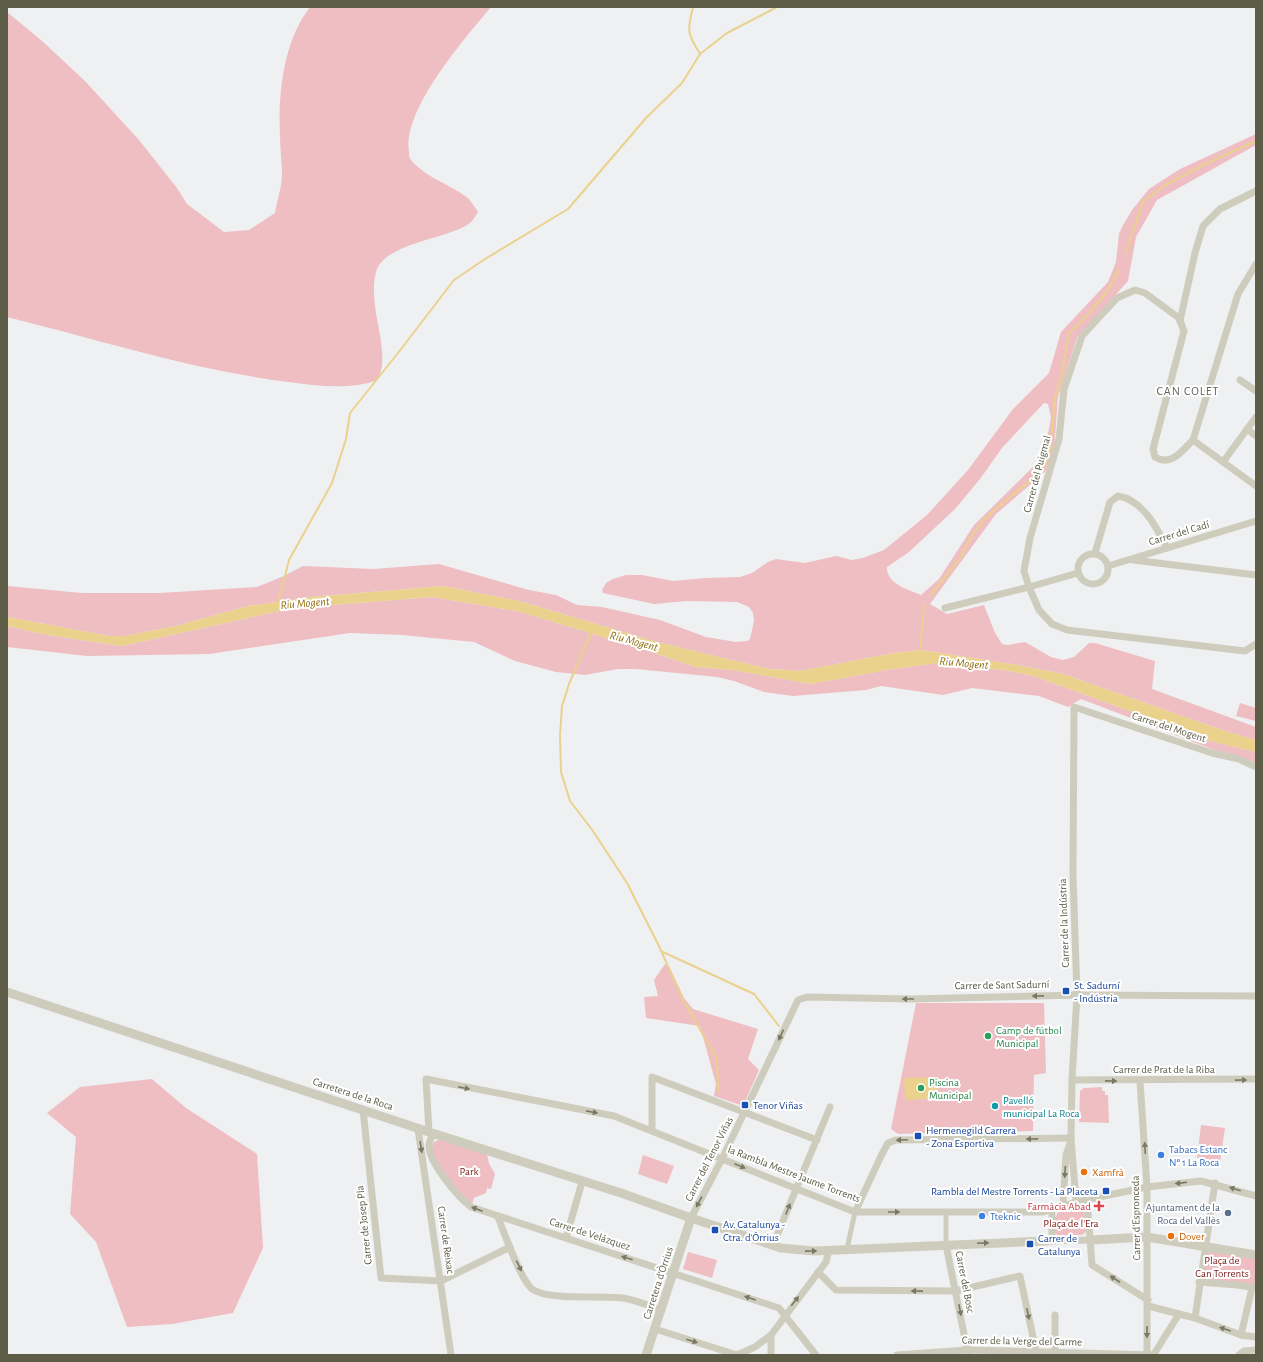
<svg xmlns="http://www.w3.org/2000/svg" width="1263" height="1362" font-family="'Alegreya Sans',sans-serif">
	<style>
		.green { fill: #eebec3; fill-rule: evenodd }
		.water { fill: #ead18c }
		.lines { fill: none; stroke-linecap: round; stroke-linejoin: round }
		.stream { stroke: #ead18c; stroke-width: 2 }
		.pedestrian { stroke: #cecdbd; stroke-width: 5 }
		.minor { stroke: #cecdbd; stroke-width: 7 }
		.tertiary { stroke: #cecdbd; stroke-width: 9 }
		.oneway { fill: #787864 }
		.transit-dot { fill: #1a4fb4; stroke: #fff; stroke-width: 1.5 }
		.leisure-dot { fill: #2e9e5b; stroke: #fff; stroke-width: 1.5 }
		.culture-dot { fill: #0f9aa8; stroke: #fff; stroke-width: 1.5 }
		.shop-dot { fill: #3f7fe0; stroke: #fff; stroke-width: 1.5 }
		.food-dot { fill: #e8710a; stroke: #fff; stroke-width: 1.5 }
		.health-dot { fill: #e0444e; stroke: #fff; stroke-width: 1.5 }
		.service-dot { fill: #5c6f8a; stroke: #fff; stroke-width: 1.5 }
		.labels { text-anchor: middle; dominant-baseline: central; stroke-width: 4; stroke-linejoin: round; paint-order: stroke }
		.street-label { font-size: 11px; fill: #5c5c47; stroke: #fff }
		.transit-label { font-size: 11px; fill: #164399; stroke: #fff; text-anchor: start }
		.leisure-label { font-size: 11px; fill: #27864d; stroke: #fff; text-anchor: start }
		.culture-label { font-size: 11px; fill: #0d838f; stroke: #fff; text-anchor: start }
		.shop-label { font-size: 11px; fill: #366cbe; stroke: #fff; text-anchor: start }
		.park-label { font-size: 11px; fill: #7d1a19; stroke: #fff }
		.food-label { font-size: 11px; fill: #c56008; stroke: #fff; text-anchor: start }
		.health-label { font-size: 11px; fill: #be3a42; stroke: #fff; text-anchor: end }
		.service-label { font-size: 11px; fill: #4e5e75; stroke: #fff; text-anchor: end }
		.neighbourhood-label { font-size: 12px; letter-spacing: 1px; fill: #63645c; stroke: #fff }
		.water-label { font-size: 12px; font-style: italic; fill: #916e0f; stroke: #fff }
	</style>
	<rect width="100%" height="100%" fill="#eff0f2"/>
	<!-- green -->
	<g class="green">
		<path d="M310,7H491C465,38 402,110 409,152C409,155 409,158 411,160C427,179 451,184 469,199C472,203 475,208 478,212C476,215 474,219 471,222C452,239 384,242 376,272C368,304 385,335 382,366C381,371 379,376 378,380C350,390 317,386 288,382C192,370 100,340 7,317V12L41,40L85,81L139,140L177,188L187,204L224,232L249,230L275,213C277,201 282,186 282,174C282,161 280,149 280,137C278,94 283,42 310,7Z"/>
		<path d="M1256,134V145L1157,200L1136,237L1128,281L1077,338L1058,397L1054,452L1045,472L996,514L930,604L947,614L984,605L995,633L1002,644L1008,645L1025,642L1051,657L1063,660L1074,657L1089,643H1095L1155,661L1152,689L1256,727V740L1222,730L1063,674L1018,665L921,650L894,653L800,671L769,669L657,642L519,601L443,586L311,597L248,606L176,626L125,636H109L7,617V586L82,593H160L257,587L284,576L303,566L373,569L439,564L529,590L556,595L577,605L602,607L660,620L706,637L736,642L747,641L750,639L754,621L753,613L749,607L737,602L687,601L654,604L603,593L602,590L606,583L613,579L626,575H642L673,581L706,578L740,577L752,573L768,562L776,559L805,563L836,556L852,560L863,558L884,550L927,515L968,470L1013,409L1049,373L1061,332L1108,282L1116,262L1119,234L1122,227L1132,210L1149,189L1180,169ZM1044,403L1048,404L1051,417L1049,429L1044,448L1038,462L974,525L939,579L921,595C909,590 886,584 887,567L909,552L955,509L980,479L1002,448Z"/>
		<path d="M432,597L517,611L646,650L696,667L733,670L811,684L886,670L938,663L1003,670L1030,675L1078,692L1214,742L1256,752V766L1081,699L1068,707L1039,696L972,688L943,695L881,686L866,690L793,696L764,692L734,681L717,677L636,669H618L585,675L556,672L515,661L474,642L402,635L350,633L209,654L87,656L7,647V626L47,635L122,646L279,611L334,605Z"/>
		<path d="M1240,703L1256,708V721L1236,716Z"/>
		<path d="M665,964L670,968L684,998L693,1009L758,1029L748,1059L759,1070L743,1106L714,1096L716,1084L700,1026L646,1018L644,997L658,996L654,980Z"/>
		<path d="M916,1003H1044L1046,1073L1034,1075L1033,1131L898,1134L891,1129Z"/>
		<path d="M152,1079L186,1108L257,1154L263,1248L233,1313L172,1324L127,1327L96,1242L70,1214L76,1137L47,1113L80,1087Z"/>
		<path d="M1102,1087V1091H1105V1095H1108L1109,1123L1079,1122L1080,1091L1084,1088Z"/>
		<path d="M1201,1125L1225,1128L1220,1162L1197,1158Z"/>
		<path d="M440,1139L487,1154L489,1164L495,1174L491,1189L487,1188L486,1193L474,1198L472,1205C455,1188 439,1171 431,1148L434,1142Z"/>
		<path d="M643,1155L674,1166L667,1184L638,1174Z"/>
		<path d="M1084,1207L1086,1232L1082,1235L1059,1236L1055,1233V1218L1058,1212Z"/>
		<path d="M1206,1248L1256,1256V1287L1201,1280Z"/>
		<path d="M688,1252L717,1260L712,1278L683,1269Z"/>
	</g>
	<!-- water -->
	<g class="water">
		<path d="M443,586L519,601L657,642L769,669L800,671L894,653L921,650L1018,665L1063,674L1222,730L1256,740V752L1214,742L1078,692L1030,675L1003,670L938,663L886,670L811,684L733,670L696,667L646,650L517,611L432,597L334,605L279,611L122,646L47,635L7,626V617L109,636H125L176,626L248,606L311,597Z"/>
		<path d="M938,1077V1098L905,1100L904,1078Z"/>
	</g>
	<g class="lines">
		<!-- stream -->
		<g class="stream">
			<path d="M693,7C687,31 687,33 700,54"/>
			<path d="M1126,252L1143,202L1165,185L1205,164L1256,141"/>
			<path d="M931,595L961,557L969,540L985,518L1028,482L1045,465L1050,451L1055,398L1061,378L1069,333L1090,312L1106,293L1119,270"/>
			<path d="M278,604L289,560L332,483L346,439L350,413L398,353L454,280L485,259L568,209L646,118L682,83L700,54L727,33L777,7"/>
			<path d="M591,633L569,684L562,706L560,735L561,772L570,801L593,831L627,883L659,946L682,998L716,1057L719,1091"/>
			<path d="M920,652L924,605"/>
			<path d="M663,952L754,994L779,1026"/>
		</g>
		<!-- pedestrian -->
		<g class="pedestrian">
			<path d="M946,1212V1245"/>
			<path d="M847,1249L855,1212"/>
		</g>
		<!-- minor -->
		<g class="minor">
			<path d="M1180,321L1195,253L1203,226L1220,209L1256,191"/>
			<path d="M1240,380L1256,391"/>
			<path d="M1247,429L1256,436"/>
			<path d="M1193,440C1182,451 1171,467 1155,457L1153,449L1184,331L1179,318L1145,293L1135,290L1117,298L1082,336L1064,389L1059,439L1030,538L1024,571L1029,587L1039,610L1052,624L1067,630L1245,651L1256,644"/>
			<path d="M1193,440L1238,294L1256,264"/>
			<path d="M1193,440L1256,486"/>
			<path d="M1223,462L1256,417"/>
			<path d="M1095,553L1110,502L1118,496C1143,500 1157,528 1167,548"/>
			<circle cx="1093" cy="569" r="15"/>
			<path d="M1133,560L1256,575"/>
			<path d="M1108,566L1256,521"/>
			<path d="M945,608L1029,587L1078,573"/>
			<path d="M1072,1080L1256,1079"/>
			<path d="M1140,1081L1147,1187V1355"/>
			<path d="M363,1110L381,1278L441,1281L510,1247"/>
			<path d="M418,1129L451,1355"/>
			<path d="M652,1131V1077L817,1140"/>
			<path d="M429,1132L426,1079L614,1116L855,1212H1043L1076,1202L1147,1187L1201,1181L1256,1196"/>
			<path d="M433,1133C432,1137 429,1141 429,1145C428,1162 458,1197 471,1207L779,1308L816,1355"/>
			<path d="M1087,1200L1092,1265L1148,1300"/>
			<path d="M1076,1202L1071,1138L1072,1080L1077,995L1073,876L1074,707L1212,753L1239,759L1256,767"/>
			<path d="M1063,1206L1066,1155L1070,1143"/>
			<path d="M1052,1209V1241"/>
			<path d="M855,1212L881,1156L888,1143L896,1140L1071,1138"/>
			<path d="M498,1217C504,1232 520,1279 532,1289C548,1301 602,1295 623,1298C636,1300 649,1306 662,1310"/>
			<path d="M691,1218L722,1159L798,1000L807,997L910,999L1077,995L1256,996"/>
			<path d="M566,1238L582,1182"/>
			<path d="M1047,1241L1091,1240"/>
			<path d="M773,1245L830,1107"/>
			<path d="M946,1245L968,1354"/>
			<path d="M818,1272L836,1290L956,1291L1020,1276L1036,1351"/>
			<path d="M1199,1282L1237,1285L1256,1288"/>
			<path d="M1148,1306L1195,1318L1241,1335L1256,1337"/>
			<path d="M1195,1318L1215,1183"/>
			<path d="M655,1329L737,1355"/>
			<path d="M1241,1335L1252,1288"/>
			<path d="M1055,1352V1315"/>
			<path d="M1154,1354L1179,1314"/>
			<path d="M737,1355L755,1347L771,1335L826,1262L829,1250"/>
			<path d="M771,1355V1335"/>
			<path d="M897,1355L967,1350L1155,1355"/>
			<path d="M1239,1355L1244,1351L1256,1350"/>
		</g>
		<!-- tertiary -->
		<g class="tertiary">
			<path d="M7,992L429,1132L621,1193L691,1218L781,1248L814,1251L1047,1241"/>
			<path d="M1091,1240L1147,1237L1256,1255"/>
			<path d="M646,1355L691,1218"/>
		</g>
	</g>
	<!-- one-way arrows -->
	<defs><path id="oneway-solid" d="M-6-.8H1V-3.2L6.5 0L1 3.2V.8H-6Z"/></defs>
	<g class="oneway">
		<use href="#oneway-solid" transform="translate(1038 996) rotate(179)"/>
		<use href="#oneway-solid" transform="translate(908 999) rotate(180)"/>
		<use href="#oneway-solid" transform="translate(781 1035) rotate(115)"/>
		<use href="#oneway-solid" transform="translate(1241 1080) rotate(-1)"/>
		<use href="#oneway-solid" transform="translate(1111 1081) rotate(1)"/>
		<use href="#oneway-solid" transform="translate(464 1088) rotate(12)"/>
		<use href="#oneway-solid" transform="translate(592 1112) rotate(11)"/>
		<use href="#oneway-solid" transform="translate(1032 1139) rotate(179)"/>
		<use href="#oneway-solid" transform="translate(902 1140) rotate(178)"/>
		<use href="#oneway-solid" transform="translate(421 1147) rotate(81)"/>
		<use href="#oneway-solid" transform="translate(1145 1148) rotate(-93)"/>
		<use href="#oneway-solid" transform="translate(740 1166) rotate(22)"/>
		<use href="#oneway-solid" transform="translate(1065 1172) rotate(94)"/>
		<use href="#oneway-solid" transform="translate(1181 1183) rotate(173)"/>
		<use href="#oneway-solid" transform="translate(1235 1189) rotate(-163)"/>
		<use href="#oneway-solid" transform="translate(699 1202) rotate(118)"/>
		<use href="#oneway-solid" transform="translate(477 1209) rotate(-159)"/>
		<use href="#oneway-solid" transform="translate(788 1209) rotate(-68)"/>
		<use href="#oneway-solid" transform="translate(894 1212)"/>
		<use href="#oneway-solid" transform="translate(983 1243) rotate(-2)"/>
		<use href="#oneway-solid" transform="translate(811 1251) rotate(-1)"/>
		<use href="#oneway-solid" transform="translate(627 1258) rotate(-162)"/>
		<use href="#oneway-solid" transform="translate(519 1266) rotate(64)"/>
		<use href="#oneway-solid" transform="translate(1115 1279) rotate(-147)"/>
		<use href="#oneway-solid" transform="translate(917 1291) rotate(-179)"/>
		<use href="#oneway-solid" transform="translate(750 1298) rotate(-161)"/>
		<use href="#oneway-solid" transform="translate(795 1301) rotate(-52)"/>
		<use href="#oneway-solid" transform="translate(960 1310) rotate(79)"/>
		<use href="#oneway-solid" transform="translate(1028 1314) rotate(78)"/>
		<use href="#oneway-solid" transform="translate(1225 1329) rotate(-161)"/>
		<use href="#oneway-solid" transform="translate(1147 1332) rotate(91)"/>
		<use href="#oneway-solid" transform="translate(692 1341) rotate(17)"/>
	</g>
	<!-- markers -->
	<g class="transit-dot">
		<rect x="1062" y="987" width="8" height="8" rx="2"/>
		<rect x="741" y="1101" width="8" height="8" rx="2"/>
		<rect x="914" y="1132" width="8" height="8" rx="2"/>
		<rect x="1102" y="1187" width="8" height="8" rx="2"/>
		<rect x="711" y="1226" width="8" height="8" rx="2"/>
		<rect x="1026" y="1240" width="8" height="8" rx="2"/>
	</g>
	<g class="leisure-dot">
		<circle cx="988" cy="1036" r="4"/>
		<circle cx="921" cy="1088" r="4"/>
	</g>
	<circle class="culture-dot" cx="995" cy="1106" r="4"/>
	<g class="shop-dot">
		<circle cx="1161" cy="1155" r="4"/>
		<circle cx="982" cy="1216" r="4"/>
	</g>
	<g class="food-dot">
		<circle cx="1084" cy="1172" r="4"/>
		<circle cx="1171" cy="1236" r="4"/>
	</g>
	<path class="health-dot" d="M1097 1200h4v4h4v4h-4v4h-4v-4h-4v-4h4z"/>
	<circle class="service-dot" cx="1228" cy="1213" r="4"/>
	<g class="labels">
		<!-- street labels -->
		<g class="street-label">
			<text transform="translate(1037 474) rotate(-75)">Carrer del Puigmal</text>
			<text transform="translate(1179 533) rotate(-17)">Carrer del Cadí</text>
			<text transform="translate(1169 727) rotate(18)">Carrer del Mogent</text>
			<text transform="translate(1064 923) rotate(-92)">Carrer de la Indústria</text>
			<text transform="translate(1002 985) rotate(-1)">Carrer de Sant Sadurní</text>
			<text x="1164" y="1069">Carrer de Prat de la Riba</text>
			<text transform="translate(353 1094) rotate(18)">Carretera de la Roca</text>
			<text transform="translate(709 1159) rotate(-63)">Carrer del Tenor Viñas</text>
			<text transform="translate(794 1174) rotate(21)">la Rambla Mestre Jaume Torrents</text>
			<text transform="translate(1136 1218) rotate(-91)">Carrer d'Espronceda</text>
			<text transform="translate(364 1225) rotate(-96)">Carrer de Josep Pla</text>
			<text transform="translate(590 1234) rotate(18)">Carrer de Velázquez</text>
			<text transform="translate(446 1240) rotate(82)">Carrer de Reixac</text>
			<text transform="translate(965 1282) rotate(79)">Carrer del Bosc</text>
			<text transform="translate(658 1283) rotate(-72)">Carretera d'Òrrius</text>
			<text transform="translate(1022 1341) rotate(1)">Carrer de la Verge del Carme</text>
		</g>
		<!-- transit labels -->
		<g class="transit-label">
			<text x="1074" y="985">St. Sadurní<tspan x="1074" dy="13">- Indústria</tspan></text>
			<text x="753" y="1105">Tenor Viñas</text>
			<text x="926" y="1130">Hermenegild Carrera<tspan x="926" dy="13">- Zona Esportiva</tspan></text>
			<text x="1098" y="1191" text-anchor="end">Rambla del Mestre Torrents - La Placeta</text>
			<text x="723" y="1224">Av. Catalunya -<tspan x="723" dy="13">Ctra. d'Òrrius</tspan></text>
			<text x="1038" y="1238">Carrer de<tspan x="1038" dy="13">Catalunya</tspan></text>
		</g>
		<!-- leisure labels -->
		<g class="leisure-label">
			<text x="996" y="1030">Camp de fútbol<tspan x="996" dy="13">Municipal</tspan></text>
			<text x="929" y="1082">Piscina<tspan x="929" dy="13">Municipal</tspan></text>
		</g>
		<!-- culture labels -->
		<g class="culture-label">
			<text x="1003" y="1100">Pavelló<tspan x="1003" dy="13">municipal La Roca</tspan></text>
		</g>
		<!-- shop labels -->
		<g class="shop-label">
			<text x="1169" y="1149">Tabacs Estanc<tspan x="1169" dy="13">Nº 1 La Roca</tspan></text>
			<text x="990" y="1216">Tteknic</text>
		</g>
		<!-- park labels -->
		<g class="park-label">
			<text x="469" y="1171">Park</text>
			<text x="1071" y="1223">Plaça de l'Era</text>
			<text x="1222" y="1260">Plaça de<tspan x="1222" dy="13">Can Torrents</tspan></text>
		</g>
		<!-- food labels -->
		<g class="food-label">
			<text x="1092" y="1172">Xamfrà</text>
			<text x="1179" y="1236">Dover</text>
		</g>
		<!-- health labels -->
		<g class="health-label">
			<text x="1091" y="1206">Farmàcia Abad</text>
		</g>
		<!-- service labels -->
		<g class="service-label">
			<text x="1220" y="1207">Ajuntament de la<tspan x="1220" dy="13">Roca del Vallès</tspan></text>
		</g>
		<!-- neighbourhood labels -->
		<g class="neighbourhood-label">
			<text x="1188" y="391">CAN COLET</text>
		</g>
		<!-- water labels -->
		<g class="water-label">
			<text transform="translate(305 603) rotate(-5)">Riu Mogent</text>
			<text transform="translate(634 641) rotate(15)">Riu Mogent</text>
			<text transform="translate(964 663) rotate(5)">Riu Mogent</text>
		</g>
	</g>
	<!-- border -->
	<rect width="1263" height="1362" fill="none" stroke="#5c5c47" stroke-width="16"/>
</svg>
